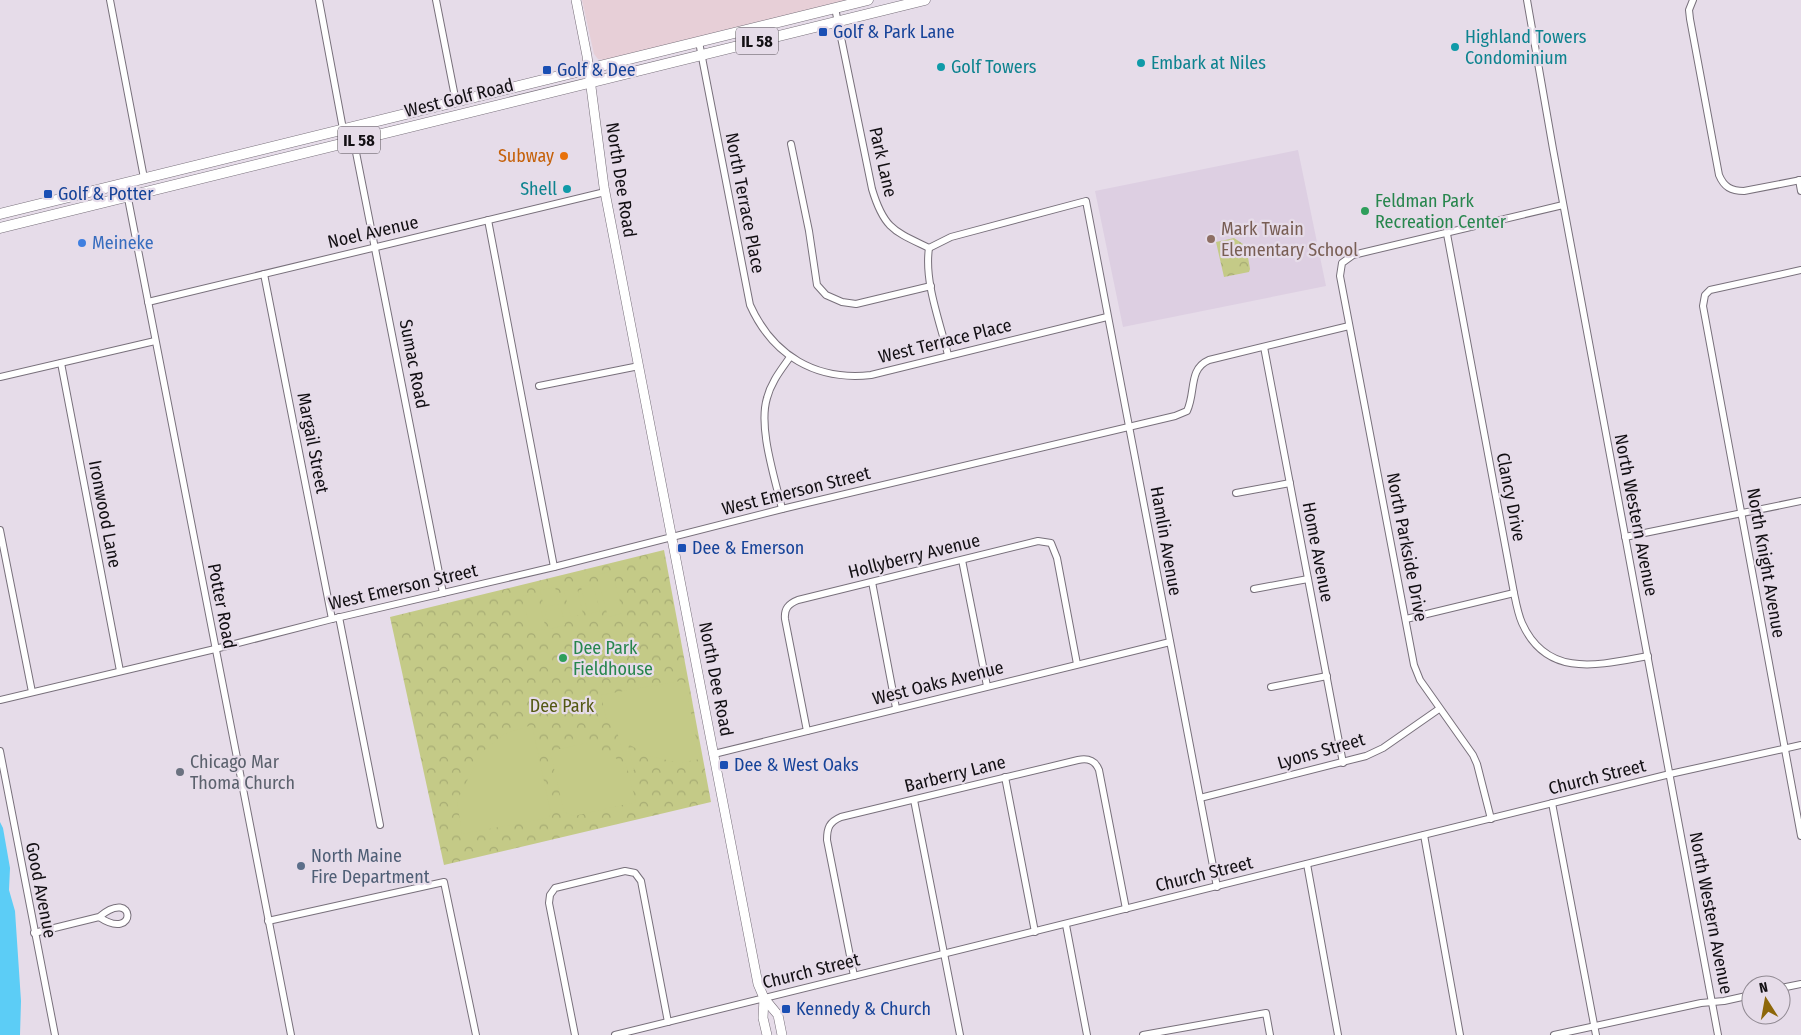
<svg xmlns="http://www.w3.org/2000/svg" width="1801" height="1035" font-family="'Fira Sans Condensed',sans-serif">
	<style>
		.commercial { fill: #e7cfd7 }
		.built { fill: #ddcfe2 }
		.park { fill: url(#park-crowns) }
		.pitch { fill: #c4ca87 }
		.water { fill: #5ccdf6 }
		.lines { fill: none; stroke-linecap: round; stroke-linejoin: round }
		.street-casing { stroke: #78707b; stroke-width: 8 }
		.secondary-casing { stroke: #78707b; stroke-width: 10 }
		.primary-casing { stroke: #78707b; stroke-width: 11 }
		.street { stroke: #fff; stroke-width: 6 }
		.secondary { stroke: #fff; stroke-width: 9 }
		.primary { stroke: #fff; stroke-width: 10 }
		.transit-dot { fill: #1a4fb4; stroke: #e6dce9; stroke-width: 2 }
		.culture-dot { fill: #0f9aa8; stroke: #e6dce9; stroke-width: 2 }
		.food-dot { fill: #e8710a; stroke: #e6dce9; stroke-width: 2 }
		.leisure-dot { fill: #2e9e5b; stroke: #e6dce9; stroke-width: 2 }
		.education-dot { fill: #8d6e63; stroke: #e6dce9; stroke-width: 2 }
		.shop-dot { fill: #3f7fe0; stroke: #e6dce9; stroke-width: 2 }
		.worship-dot { fill: #6b7280; stroke: #e6dce9; stroke-width: 2 }
		.service-dot { fill: #5c6f8a; stroke: #e6dce9; stroke-width: 2 }
		.labels { text-anchor: middle; dominant-baseline: central; stroke-width: 4.5; stroke-linejoin: round; paint-order: stroke }
		.shield { fill: #e6dce9; stroke: #524c53; stroke-width: 1 }
		.shield-label { font-size: 16px; font-weight: bold; fill: #120f13 }
		.transit-label { font-size: 18px; fill: #164399; stroke: #e6dce9; text-anchor: start }
		.culture-label { font-size: 18px; fill: #0d838f; stroke: #e6dce9; text-anchor: start }
		.street-label { font-size: 18px; fill: #120f13; stroke: #e6dce9 }
		.food-label { font-size: 18px; fill: #c56008; stroke: #e6dce9; text-anchor: end }
		.leisure-label { font-size: 18px; fill: #27864d; stroke: #e6dce9; text-anchor: start }
		.education-label { font-size: 18px; fill: #785e54; stroke: #e6dce9; text-anchor: start }
		.shop-label { font-size: 18px; fill: #366cbe; stroke: #e6dce9; text-anchor: start }
		.park-label { font-size: 18px; fill: #545813; stroke: #e6dce9 }
		.worship-label { font-size: 18px; fill: #5b616d; stroke: #e6dce9; text-anchor: start }
		.service-label { font-size: 18px; fill: #4e5e75; stroke: #e6dce9; text-anchor: start }
	</style>
	<defs>
		<pattern id="park-crowns" width="20" height="18" patternUnits="userSpaceOnUse" patternTransform="scale(1.25)"><rect width="20" height="18" fill="#c4ca87"/><path d="M2 6a3 3 0 1 1 6 0M12 15a3 3 0 1 1 6 0" fill="none" stroke="#a7ac74"/></pattern>
	</defs>
	<rect width="100%" height="100%" fill="#e6dce9"/>
	<!-- commercial -->
	<path class="commercial" d="M582,0H849L604,60L598,59L594,54Z"/>
	<!-- built -->
	<path class="built" d="M1298,150L1326,286L1123,327L1095,191Z"/>
	<!-- park -->
	<g class="park">
		<path d="M1234,238L1246,246L1250,269L1249,272L1224,277L1216,242Z"/>
		<path d="M664,550L711,802L444,865L390,617Z"/>
	</g>
	<!-- pitch -->
	<g class="pitch">
		<path d="M612,571L623,613L608,617L597,575Z"/>
		<path d="M593,584L600,611L588,614L581,587Z"/>
		<path d="M555,587L560,604L544,607L540,590Z"/>
		<path d="M577,588L583,614L571,617L564,591Z"/>
		<path d="M537,593L546,629L531,632L522,596Z"/>
		<path d="M561,608L565,625L550,629L545,612Z"/>
		<path d="M680,681L686,687L700,759L679,763L650,756L628,744L634,770L628,772L618,735L606,718L601,695Z"/>
		<path d="M532,725L551,814L548,818L462,834L457,801L481,753L504,734Z"/>
		<path d="M587,743L615,757L629,776L636,802L574,816L564,812L550,751Z"/>
	</g>
	<!-- water -->
	<path class="water" d="M0,822L3,828L10,868L9,890L15,911L21,1001L20,1035H0Z"/>
	<g class="lines">
		<defs>
			<g id="street">
				<path d="M110,0L144,178"/>
				<path d="M319,0L343,129"/>
				<path d="M436,0L456,102"/>
				<path d="M1527,0L1553,149L1718,1035"/>
				<path d="M1693,0L1689,10L1690,19L1719,175C1724,187 1731,191 1744,191L1801,180"/>
				<path d="M835,8L872,189C884,229 894,231 929,248"/>
				<path d="M699,42L750,305C773,356 816,381 871,375L1107,317"/>
				<path d="M351,127L443,593"/>
				<path d="M791,144L809,231L817,285L826,295L842,302L856,304L931,286"/>
				<path d="M1799,180L1801,191"/>
				<path d="M125,183L291,1035"/>
				<path d="M488,220L554,567"/>
				<path d="M1447,234L1514,593C1516,603 1518,614 1522,623C1547,679 1599,665 1648,656"/>
				<path d="M929,248L951,237L1086,201L1217,887"/>
				<path d="M929,248C924,282 940,322 948,355"/>
				<path d="M1801,270L1710,290L1705,295L1703,306L1801,836"/>
				<path d="M264,274L332,619"/>
				<path d="M148,302L605,192"/>
				<path d="M1264,347L1343,763"/>
				<path d="M61,363L120,671"/>
				<path d="M0,377L155,341"/>
				<path d="M539,386L639,366"/>
				<path d="M1236,493L1290,483"/>
				<path d="M782,509C775,478 758,428 767,398C771,382 781,370 790,357"/>
				<path d="M0,530L32,692"/>
				<path d="M1625,537L1801,501"/>
				<path d="M962,560L987,686"/>
				<path d="M872,582L896,708"/>
				<path d="M1254,589L1308,579"/>
				<path d="M339,617L380,825"/>
				<path d="M1406,619L1514,593"/>
				<path d="M1271,687L1327,676"/>
				<path d="M0,700L215,649L332,619L554,567L782,509L1175,416L1187,411C1196,392 1188,369 1209,360L1349,326"/>
				<path d="M807,731L785,619C784,609 788,604 798,600L1038,541L1051,543L1057,558L1077,664"/>
				<path d="M0,751L55,1035"/>
				<path d="M714,754L1170,642"/>
				<path d="M1005,777L1035,932"/>
				<path d="M1200,798L1366,756L1383,748L1439,709"/>
				<path d="M914,800L960,1035"/>
				<path d="M1552,803L1596,1035"/>
				<path d="M1491,819L1477,764L1473,755L1420,680L1414,665L1340,276L1342,263L1353,255L1563,205"/>
				<path d="M1424,835L1460,1035"/>
				<path d="M1307,864L1338,1035"/>
				<path d="M268,921L444,882L476,1035"/>
				<path d="M1066,925L1087,1035"/>
				<path d="M34,933L99,917C138,943 136,886 99,917"/>
				<path d="M854,976L827,840C827,828 829,822 841,817L1078,760C1088,758 1095,760 1099,770L1126,909"/>
				<path d="M1781,988L1801,984"/>
				<path d="M575,1035L549,903L550,895L555,888L625,871L635,873L641,881L668,1022"/>
				<path d="M615,1035L1670,774L1801,745"/>
				<path d="M1143,1035L1266,1013L1270,1035"/>
				<path d="M1554,1035L1701,1003L1724,1001L1751,995"/>
			</g>
			<g id="secondary">
				<path d="M576,0L587,56L604,187L758,984L764,998L778,1015L782,1035"/>
				<path d="M764,998L763,1018L767,1035"/>
			</g>
			<g id="primary">
				<path d="M0,214L868,0"/>
				<path d="M0,228L925,0"/>
			</g>
		</defs>
		<!-- street casing -->
		<use href="#street" class="street-casing"/>
		<!-- secondary casing -->
		<use href="#secondary" class="secondary-casing"/>
		<!-- primary casing -->
		<use href="#primary" class="primary-casing"/>
		<!-- street -->
		<use href="#street" class="street"/>
		<!-- secondary -->
		<use href="#secondary" class="secondary"/>
		<!-- primary -->
		<use href="#primary" class="primary"/>
	</g>
	<!-- markers -->
	<g class="transit-dot">
		<rect x="818" y="27" width="10" height="10" rx="2.5"/>
		<rect x="542" y="65" width="10" height="10" rx="2.5"/>
		<rect x="43" y="189" width="10" height="10" rx="2.5"/>
		<rect x="677" y="543" width="10" height="10" rx="2.5"/>
		<rect x="719" y="760" width="10" height="10" rx="2.5"/>
		<rect x="781" y="1004" width="10" height="10" rx="2.5"/>
	</g>
	<g class="culture-dot">
		<circle cx="1455" cy="47" r="5"/>
		<circle cx="1141" cy="63" r="5"/>
		<circle cx="941" cy="67" r="5"/>
		<circle cx="567" cy="189" r="5"/>
	</g>
	<circle class="food-dot" cx="564" cy="156" r="5"/>
	<g class="leisure-dot">
		<circle cx="1365" cy="211" r="5"/>
		<circle cx="563" cy="658" r="5"/>
	</g>
	<circle class="education-dot" cx="1211" cy="239" r="5"/>
	<circle class="shop-dot" cx="82" cy="243" r="5"/>
	<circle class="worship-dot" cx="180" cy="772" r="5"/>
	<circle class="service-dot" cx="301" cy="866" r="5"/>
	<g class="labels">
		<!-- shield labels -->
		<g class="shield">
			<rect x="736" y="27.5" width="42" height="27" rx="4"/>
			<rect x="338" y="126.5" width="42" height="27" rx="4"/>
		</g>
		<g class="shield-label">
			<text x="757" y="41">IL 58</text>
			<text x="359" y="140">IL 58</text>
		</g>
		<!-- transit labels -->
		<g class="transit-label">
			<text x="833" y="32">Golf &amp; Park Lane</text>
			<text x="557" y="70">Golf &amp; Dee</text>
			<text x="58" y="194">Golf &amp; Potter</text>
			<text x="692" y="548">Dee &amp; Emerson</text>
			<text x="734" y="765">Dee &amp; West Oaks</text>
			<text x="796" y="1009">Kennedy &amp; Church</text>
		</g>
		<!-- culture labels -->
		<g class="culture-label">
			<text x="1465" y="37">Highland Towers<tspan x="1465" dy="21">Condominium</tspan></text>
			<text x="1151" y="63">Embark at Niles</text>
			<text x="951" y="67">Golf Towers</text>
			<text x="557" y="189" text-anchor="end">Shell</text>
		</g>
		<!-- street labels -->
		<g class="street-label">
			<text transform="translate(459 98) rotate(-14)">West Golf Road</text>
			<text transform="translate(883 162) rotate(77)">Park Lane</text>
			<text transform="translate(621 180) rotate(81)">North Dee Road</text>
			<text transform="translate(745 203) rotate(79)">North Terrace Place</text>
			<text transform="translate(373 232) rotate(-13)">Noel Avenue</text>
			<text transform="translate(945 341) rotate(-14)">West Terrace Place</text>
			<text transform="translate(414 364) rotate(79)">Sumac Road</text>
			<text transform="translate(313 443) rotate(79)">Margail Street</text>
			<text transform="translate(796 491) rotate(-14)">West Emerson Street</text>
			<text transform="translate(1511 497) rotate(79)">Clancy Drive</text>
			<text transform="translate(105 514) rotate(79)">Ironwood Lane</text>
			<text transform="translate(1636 515) rotate(79)">North Western Avenue</text>
			<text transform="translate(1166 541) rotate(80)">Hamlin Avenue</text>
			<text transform="translate(1407 547) rotate(79)">North Parkside Drive</text>
			<text transform="translate(1318 552) rotate(79)">Home Avenue</text>
			<text transform="translate(914 556) rotate(-14)">Hollyberry Avenue</text>
			<text transform="translate(1766 563) rotate(80)">North Knight Avenue</text>
			<text transform="translate(403 587) rotate(-13)">West Emerson Street</text>
			<text transform="translate(222 606) rotate(79)">Potter Road</text>
			<text transform="translate(716 679) rotate(79)">North Dee Road</text>
			<text transform="translate(938 683) rotate(-14)">West Oaks Avenue</text>
			<text transform="translate(1321 751) rotate(-16)">Lyons Street</text>
			<text transform="translate(955 774) rotate(-14)">Barberry Lane</text>
			<text transform="translate(1597 777) rotate(-14)">Church Street</text>
			<text transform="translate(1204 874) rotate(-14)">Church Street</text>
			<text transform="translate(41 890) rotate(79)">Good Avenue</text>
			<text transform="translate(1711 913) rotate(79)">North Western Avenue</text>
			<text transform="translate(811 971) rotate(-14)">Church Street</text>
		</g>
		<!-- food labels -->
		<g class="food-label">
			<text x="554" y="156">Subway</text>
		</g>
		<!-- leisure labels -->
		<g class="leisure-label">
			<text x="1375" y="201">Feldman Park<tspan x="1375" dy="21">Recreation Center</tspan></text>
			<text x="573" y="648">Dee Park<tspan x="573" dy="21">Fieldhouse</tspan></text>
		</g>
		<!-- education labels -->
		<g class="education-label">
			<text x="1221" y="229">Mark Twain<tspan x="1221" dy="21">Elementary School</tspan></text>
		</g>
		<!-- shop labels -->
		<g class="shop-label">
			<text x="92" y="243">Meineke</text>
		</g>
		<!-- park labels -->
		<g class="park-label">
			<text x="562" y="706">Dee Park</text>
		</g>
		<!-- worship labels -->
		<g class="worship-label">
			<text x="190" y="762">Chicago Mar<tspan x="190" dy="21">Thoma Church</tspan></text>
		</g>
		<!-- service labels -->
		<g class="service-label">
			<text x="311" y="856">North Maine<tspan x="311" dy="21">Fire Department</tspan></text>
		</g>
	</g>
	<!-- north arrow -->
	<g transform="translate(1766 1000) rotate(349)"><circle r="24" fill="#e6dce9" stroke="#918a93"/>
	<path d="M0-4L9 19L0 12L-9 19Z" fill="#8d6709"/>
	<text y="-8" font-size="14" font-weight="bold" text-anchor="middle" fill="#120f13">N</text>
	</g>
</svg>
